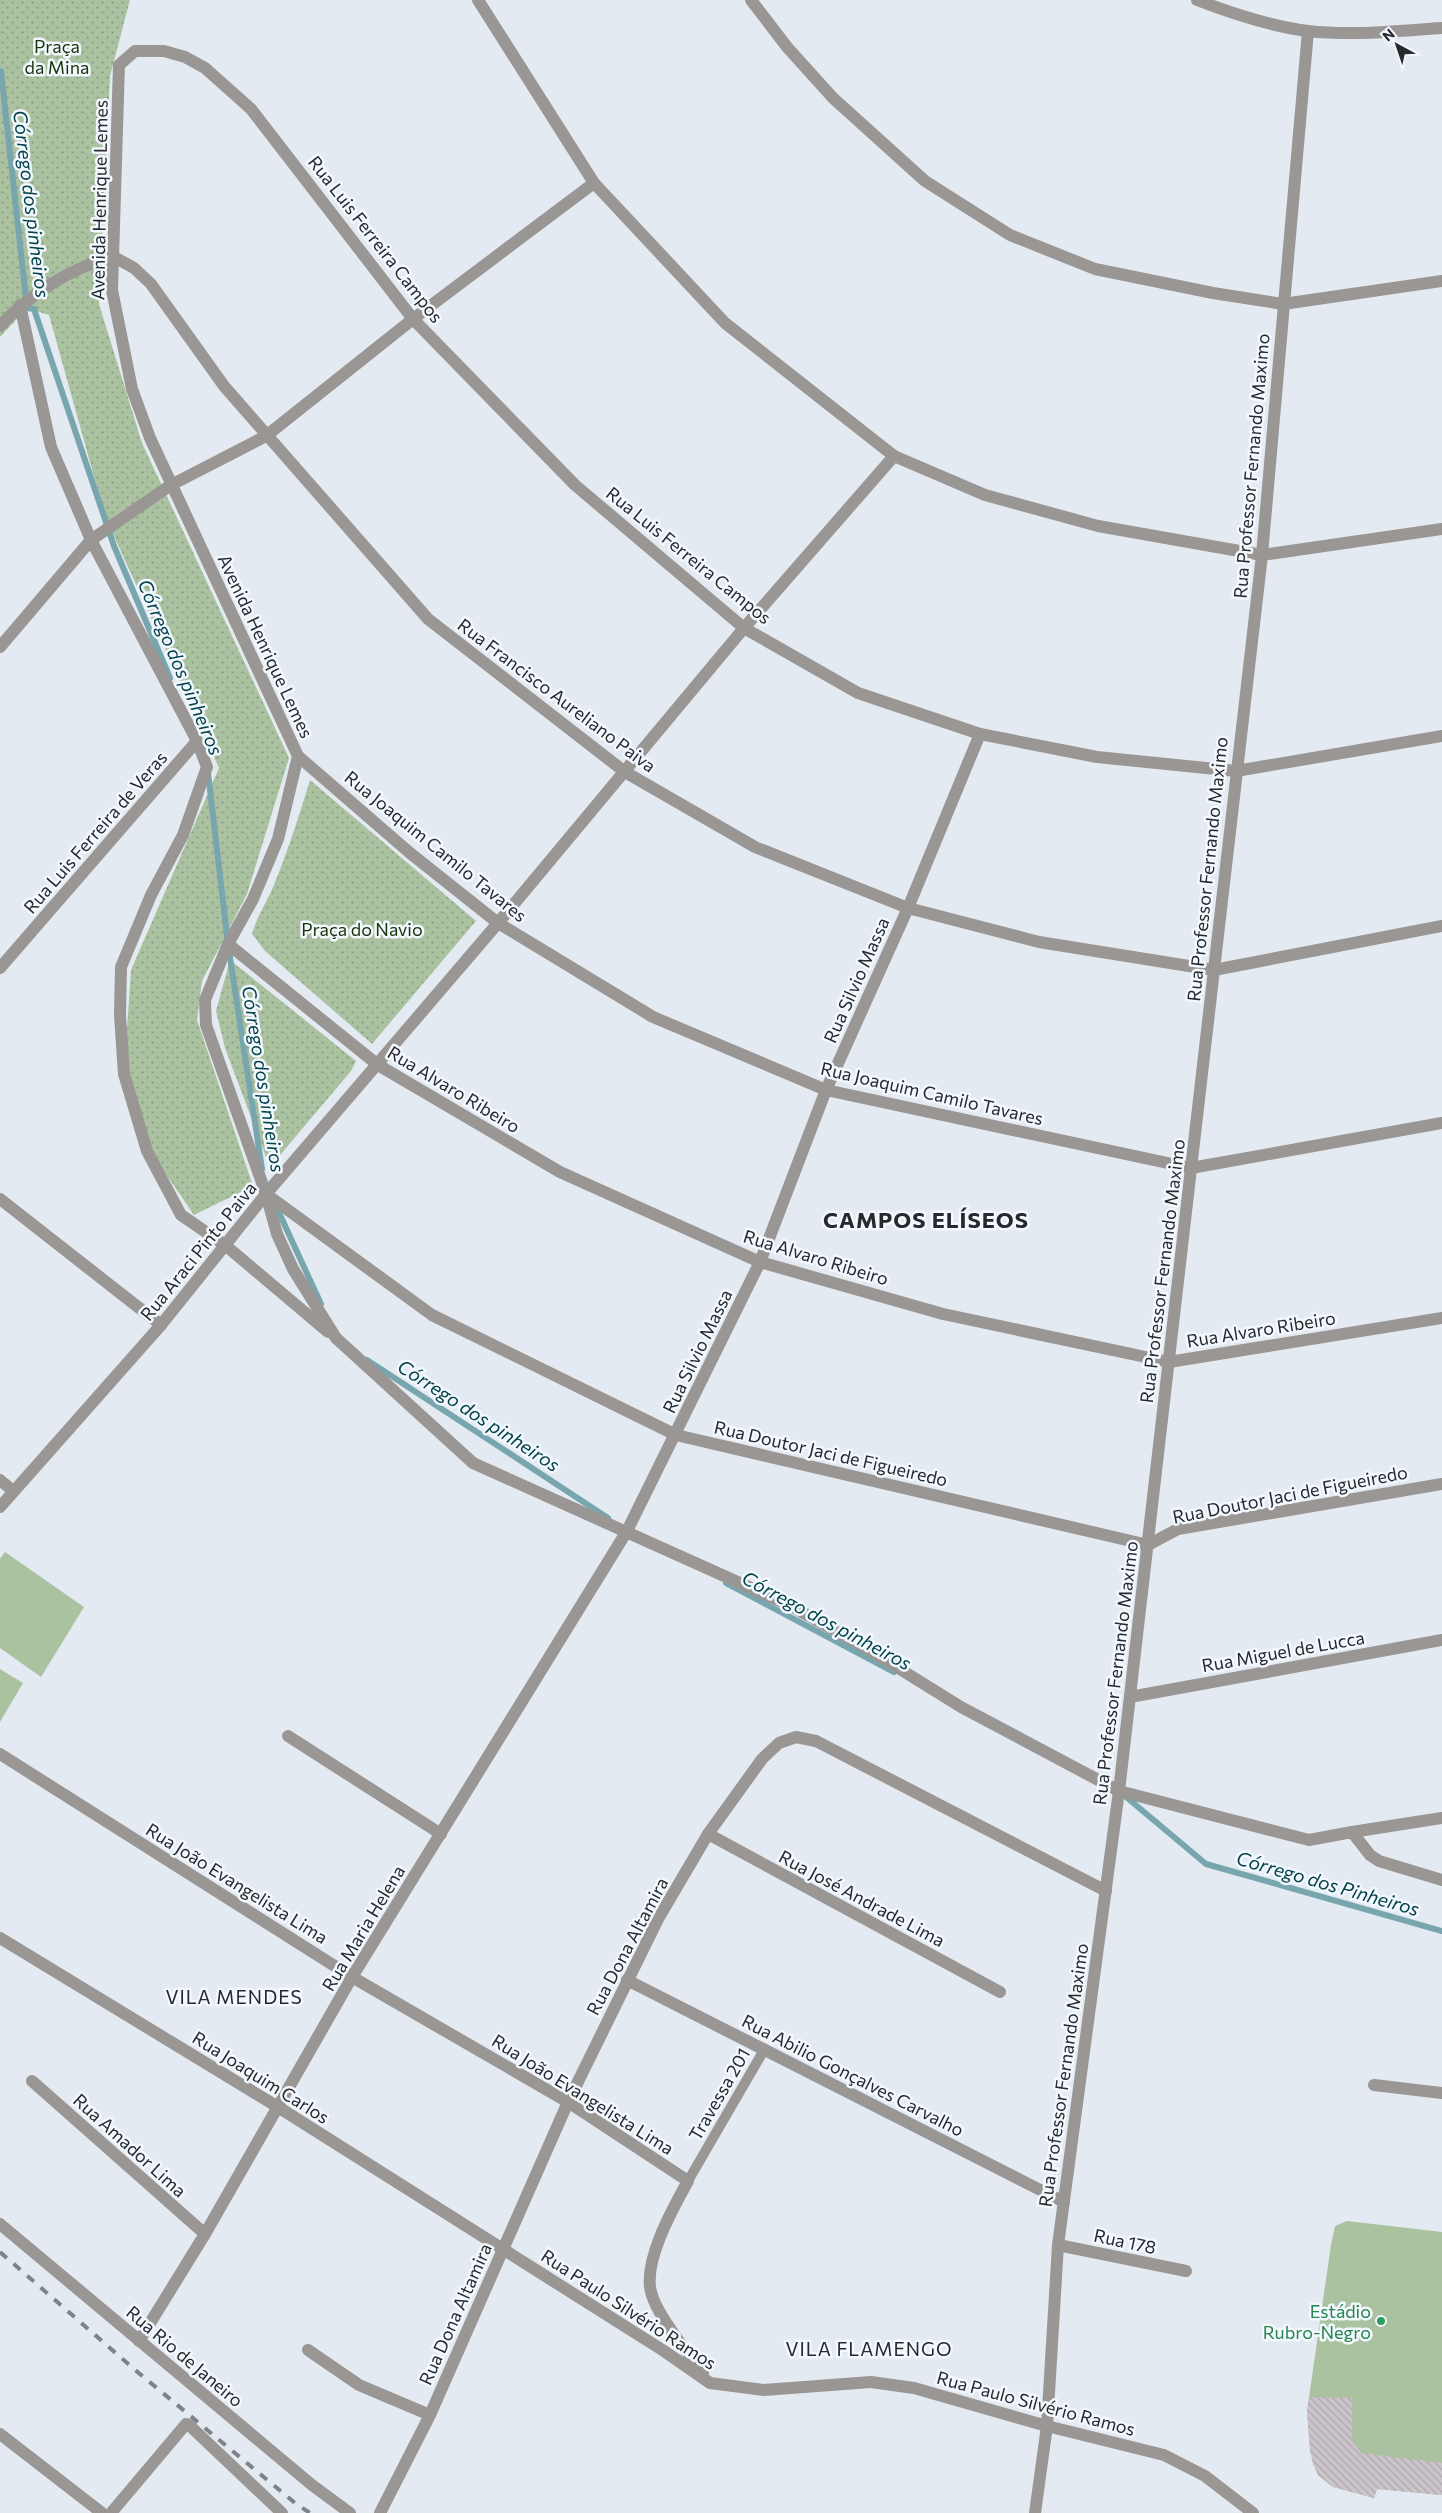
<svg xmlns="http://www.w3.org/2000/svg" width="1442" height="2513" font-family="Commissioner,sans-serif">
	<style>
		.green { fill: url(#green-dots) }
		.pitch { fill: #abc2a1 }
		.lines { fill: none; stroke-linecap: round; stroke-linejoin: round }
		.stream { stroke: #78a6ae; stroke-width: 6 }
		.building { fill: url(#building-back-hatch) }
		.lane { stroke: #999693; stroke-width: 10 }
		.street { stroke: #999693; stroke-width: 12 }
		.rail { stroke: #7f8389; stroke-width: 4; stroke-dasharray: 9 9; stroke-linecap: butt }
		.leisure-dot { fill: #2e9e5b; stroke: #f3f7fe; stroke-width: 2 }
		.labels { text-anchor: middle; dominant-baseline: central; stroke-width: 5; stroke-linejoin: round; paint-order: stroke }
		.park-label { font-size: 18px; fill: #193406; stroke: #f3f7fe }
		.street-label { font-size: 18px; fill: #27292c; stroke: #f3f7fe }
		.leisure-label { font-size: 18px; fill: #27864d; stroke: #f3f7fe; text-anchor: end }
		.water-label { font-size: 19px; font-style: italic; fill: #034349; stroke: #f3f7fe }
		.neighbourhood-label { font-size: 19px; letter-spacing: 1px; fill: #27292c; stroke: #f3f7fe }
		.district-label { font-size: 22px; font-weight: bold; letter-spacing: 1px; fill: #27292c; stroke: #f3f7fe }
	</style>
	<defs>
		<pattern id="green-dots" width="8" height="8" patternUnits="userSpaceOnUse" patternTransform="scale(1.25)"><rect width="8" height="8" fill="#abc2a1"/><path d="M2 2h.1M6 6h.1" fill="none" stroke="#8b9e83" stroke-width="1.8" stroke-linecap="round"/></pattern>
		<pattern id="building-back-hatch" width="6" height="6" patternUnits="userSpaceOnUse" patternTransform="scale(1.25)"><rect width="6" height="6" fill="#cbc4cb"/><path d="M-1 5l2 2M0 0l6 6M5-1l2 2" fill="none" stroke="#aea8ae"/></pattern>
	</defs>
	<rect width="100%" height="100%" fill="#e4eaf2"/>
	<!-- green -->
	<g class="green">
		<path d="M0,0H130L110,76L99,304L142,443L289,758L247,894L202,981L197,1020L253,1186L194,1215L146,1145L124,1074L131,970L219,768L105,516L49,315L27,308L0,337Z"/>
		<path d="M310,780L476,921L372,1044L265,951L252,934C257,916 267,902 274,885C288,850 299,816 310,780Z"/>
		<path d="M230,960L356,1061L351,1071L275,1161L266,1157L225,1048L216,1011Z"/>
	</g>
	<!-- pitch -->
	<g class="pitch">
		<path d="M5,1552L84,1607L41,1677L0,1648V1559Z"/>
		<path d="M0,1669L23,1683L0,1722Z"/>
		<path d="M1347,2221L1442,2232V2495L1377,2489L1374,2498L1333,2487L1318,2475L1310,2450L1307,2411L1331,2245L1335,2226Z"/>
	</g>
	<g class="lines">
		<!-- stream -->
		<g class="stream">
			<path d="M1,71L27,308L34,309L114,546L170,678"/>
			<path d="M208,773L228,944L262,1169"/>
			<path d="M275,1204L321,1304"/>
			<path d="M367,1360L608,1518"/>
			<path d="M726,1583L894,1672"/>
			<path d="M1125,1796L1206,1864L1442,1931"/>
		</g>
	</g>
	<!-- building -->
	<path class="building" d="M1309,2397L1352,2398V2441L1361,2453L1442,2463V2495L1377,2489L1374,2498L1333,2487L1318,2475L1313,2464L1310,2450L1307,2411Z"/>
	<g class="lines">
		<!-- lane -->
		<path class="lane" d="M688,2181L764,2050"/>
		<!-- street -->
		<g class="street">
			<path d="M478,0L594,183L725,323L894,456L985,495L1098,526L1262,555L1442,529"/>
			<path d="M751,0L787,47L833,98L925,181L1010,235L1095,269L1213,293L1283,304L1442,281"/>
			<path d="M1197,0C1233,14 1269,26 1308,31C1352,36 1398,31 1442,28"/>
			<path d="M20,305L51,447L91,540L197,741L207,767L183,835L151,895L121,967L120,1015L124,1074L147,1151L181,1215L225,1245L328,1332"/>
			<path d="M0,326C29,295 71,267 114,257L134,268L151,284L224,386L428,619L625,772L755,847L908,908L1039,942L1214,970L1442,926"/>
			<path d="M0,647L91,540L171,485L266,436L413,319L594,183"/>
			<path d="M1442,736L1236,771L1097,757L980,734L858,693L744,628L575,485L413,319L251,109L205,68L185,57L164,51H135L119,65L112,290L132,389L150,438L298,756L278,839L253,899L228,944L205,1000L206,1025L266,1194L277,1234L293,1269L336,1338L473,1463L791,1606L866,1648L961,1707L1119,1791L1309,1840L1352,1832L1370,1855L1379,1861L1442,1880"/>
			<path d="M298,756L410,853L498,923L653,1017L826,1090L1191,1168L1442,1123"/>
			<path d="M228,944L378,1065L560,1172L760,1262L943,1314L1169,1362L1442,1318"/>
			<path d="M0,968L197,741"/>
			<path d="M266,1194L432,1315L676,1435L1148,1545L1178,1529L1442,1484"/>
			<path d="M0,1199L161,1325"/>
			<path d="M0,1480L13,1491"/>
			<path d="M0,1507L161,1325L266,1194L498,923L744,628L894,456"/>
			<path d="M1130,1697L1442,1640"/>
			<path d="M288,1736L441,1834"/>
			<path d="M0,1754L352,1977L568,2102L688,2181C673,2208 643,2261 651,2292C656,2314 689,2355 703,2373"/>
			<path d="M1352,1832L1442,1818"/>
			<path d="M708,1834L1000,1992"/>
			<path d="M0,1938L278,2107L664,2351L710,2383L764,2390L871,2382L914,2388L1047,2426L1164,2455L1205,2476L1253,2513"/>
			<path d="M627,1980L1064,2202"/>
			<path d="M32,2081L205,2234"/>
			<path d="M1374,2085L1442,2093"/>
			<path d="M0,2224L312,2485L350,2513"/>
			<path d="M1058,2245L1186,2271"/>
			<path d="M139,2341L205,2234L352,1977L627,1531L760,1262L826,1090L908,908L980,734"/>
			<path d="M308,2350L359,2385L430,2415"/>
			<path d="M0,2434L102,2513"/>
			<path d="M111,2513L186,2424L189,2425L282,2513"/>
			<path d="M380,2513L430,2415L568,2102L658,1919L708,1834L762,1759L779,1743L796,1737L816,1741L1106,1891"/>
			<path d="M1035,2513L1047,2426L1058,2245L1119,1791L1262,555L1308,31"/>
		</g>
		<!-- rail -->
		<path class="rail" d="M0,2252L134,2369L295,2503L310,2513"/>
	</g>
	<!-- markers -->
	<circle class="leisure-dot" cx="1381" cy="2321" r="5"/>
	<g class="labels">
		<!-- park labels -->
		<g class="park-label">
			<text x="57" y="46">Praça<tspan x="57" dy="21">da Mina</tspan></text>
			<text x="362" y="929">Praça do Navio</text>
		</g>
		<!-- street labels -->
		<g class="street-label">
			<text transform="translate(99 200) rotate(-89)">Avenida Henrique Lemes</text>
			<text transform="translate(376 239) rotate(52)">Rua Luis Ferreira Campos</text>
			<text transform="translate(1251 466) rotate(-85)">Rua Professor Fernando Maximo</text>
			<text transform="translate(689 555) rotate(39)">Rua Luis Ferreira Campos</text>
			<text transform="translate(266 646) rotate(65)">Avenida Henrique Lemes</text>
			<text transform="translate(557 695) rotate(37)">Rua Francisco Aureliano Paiva</text>
			<text transform="translate(95 832) rotate(-49)">Rua Luis Ferreira de Veras</text>
			<text transform="translate(436 846) rotate(39)">Rua Joaquim Camilo Tavares</text>
			<text transform="translate(1207 869) rotate(-84)">Rua Professor Fernando Maximo</text>
			<text transform="translate(856 980) rotate(-66)">Rua Silvio Massa</text>
			<text transform="translate(454 1089) rotate(31)">Rua Alvaro Ribeiro</text>
			<text transform="translate(932 1093) rotate(13)">Rua Joaquim Camilo Tavares</text>
			<text transform="translate(198 1251) rotate(-51)">Rua Araci Pinto Paiva</text>
			<text transform="translate(816 1257) rotate(17)">Rua Alvaro Ribeiro</text>
			<text transform="translate(1162 1271) rotate(-83)">Rua Professor Fernando Maximo</text>
			<text transform="translate(1261 1329) rotate(-9)">Rua Alvaro Ribeiro</text>
			<text transform="translate(697 1351) rotate(-64)">Rua Silvio Massa</text>
			<text transform="translate(831 1453) rotate(13)">Rua Doutor Jaci de Figueiredo</text>
			<text transform="translate(1290 1494) rotate(-11)">Rua Doutor Jaci de Figueiredo</text>
			<text transform="translate(1283 1651) rotate(-10)">Rua Miguel de Lucca</text>
			<text transform="translate(1115 1673) rotate(-83)">Rua Professor Fernando Maximo</text>
			<text transform="translate(237 1883) rotate(32)">Rua João Evangelista Lima</text>
			<text transform="translate(862 1898) rotate(28)">Rua José Andrade Lima</text>
			<text transform="translate(363 1928) rotate(-59)">Rua Maria Helena</text>
			<text transform="translate(627 1946) rotate(-62)">Rua Dona Altamira</text>
			<text transform="translate(853 2075) rotate(27)">Rua Abilio Gonçalves Carvalho</text>
			<text transform="translate(1063 2075) rotate(-82)">Rua Professor Fernando Maximo</text>
			<text transform="translate(261 2077) rotate(32)">Rua Joaquim Carlos</text>
			<text transform="translate(583 2094) rotate(32)">Rua João Evangelista Lima</text>
			<text transform="translate(719 2094) rotate(-60)">Travessa 201</text>
			<text transform="translate(130 2145) rotate(42)">Rua Amador Lima</text>
			<text transform="translate(1125 2241) rotate(12)">Rua 178</text>
			<text transform="translate(629 2309) rotate(33)">Rua Paulo Silvério Ramos</text>
			<text transform="translate(455 2314) rotate(-66)">Rua Dona Altamira</text>
			<text transform="translate(185 2356) rotate(40)">Rua Rio de Janeiro</text>
			<text transform="translate(1036 2403) rotate(15)">Rua Paulo Silvério Ramos</text>
		</g>
		<!-- leisure labels -->
		<g class="leisure-label">
			<text x="1371" y="2311">Estádio<tspan x="1371" dy="21">Rubro-Negro</tspan></text>
		</g>
		<!-- water labels -->
		<g class="water-label">
			<text transform="translate(32 204) rotate(83)">Córrego dos pinheiros</text>
			<text transform="translate(181 667) rotate(67)">Córrego dos pinheiros</text>
			<text transform="translate(264 1079) rotate(81)">Córrego dos pinheiros</text>
			<text transform="translate(479 1415) rotate(33)">Córrego dos pinheiros</text>
			<text transform="translate(827 1620) rotate(28)">Córrego dos pinheiros</text>
			<text transform="translate(1328 1883) rotate(16)">Córrego dos Pinheiros</text>
		</g>
		<!-- neighbourhood labels -->
		<g class="neighbourhood-label">
			<text x="234" y="1996">VILA MENDES</text>
			<text x="869" y="2348">VILA FLAMENGO</text>
		</g>
		<!-- district labels -->
		<g class="district-label">
			<text x="926" y="1219">CAMPOS ELÍSEOS</text>
		</g>
	</g>
	<!-- north arrow -->
	<g transform="translate(1397 45) rotate(320)" stroke="#f3f7fe" stroke-width="4" paint-order="stroke">
	<path d="M0-4L9 19L0 12L-9 19Z" fill="#27292c"/>
	<text y="-8" font-size="14" font-weight="bold" text-anchor="middle" fill="#27292c">N</text>
	</g>
</svg>
